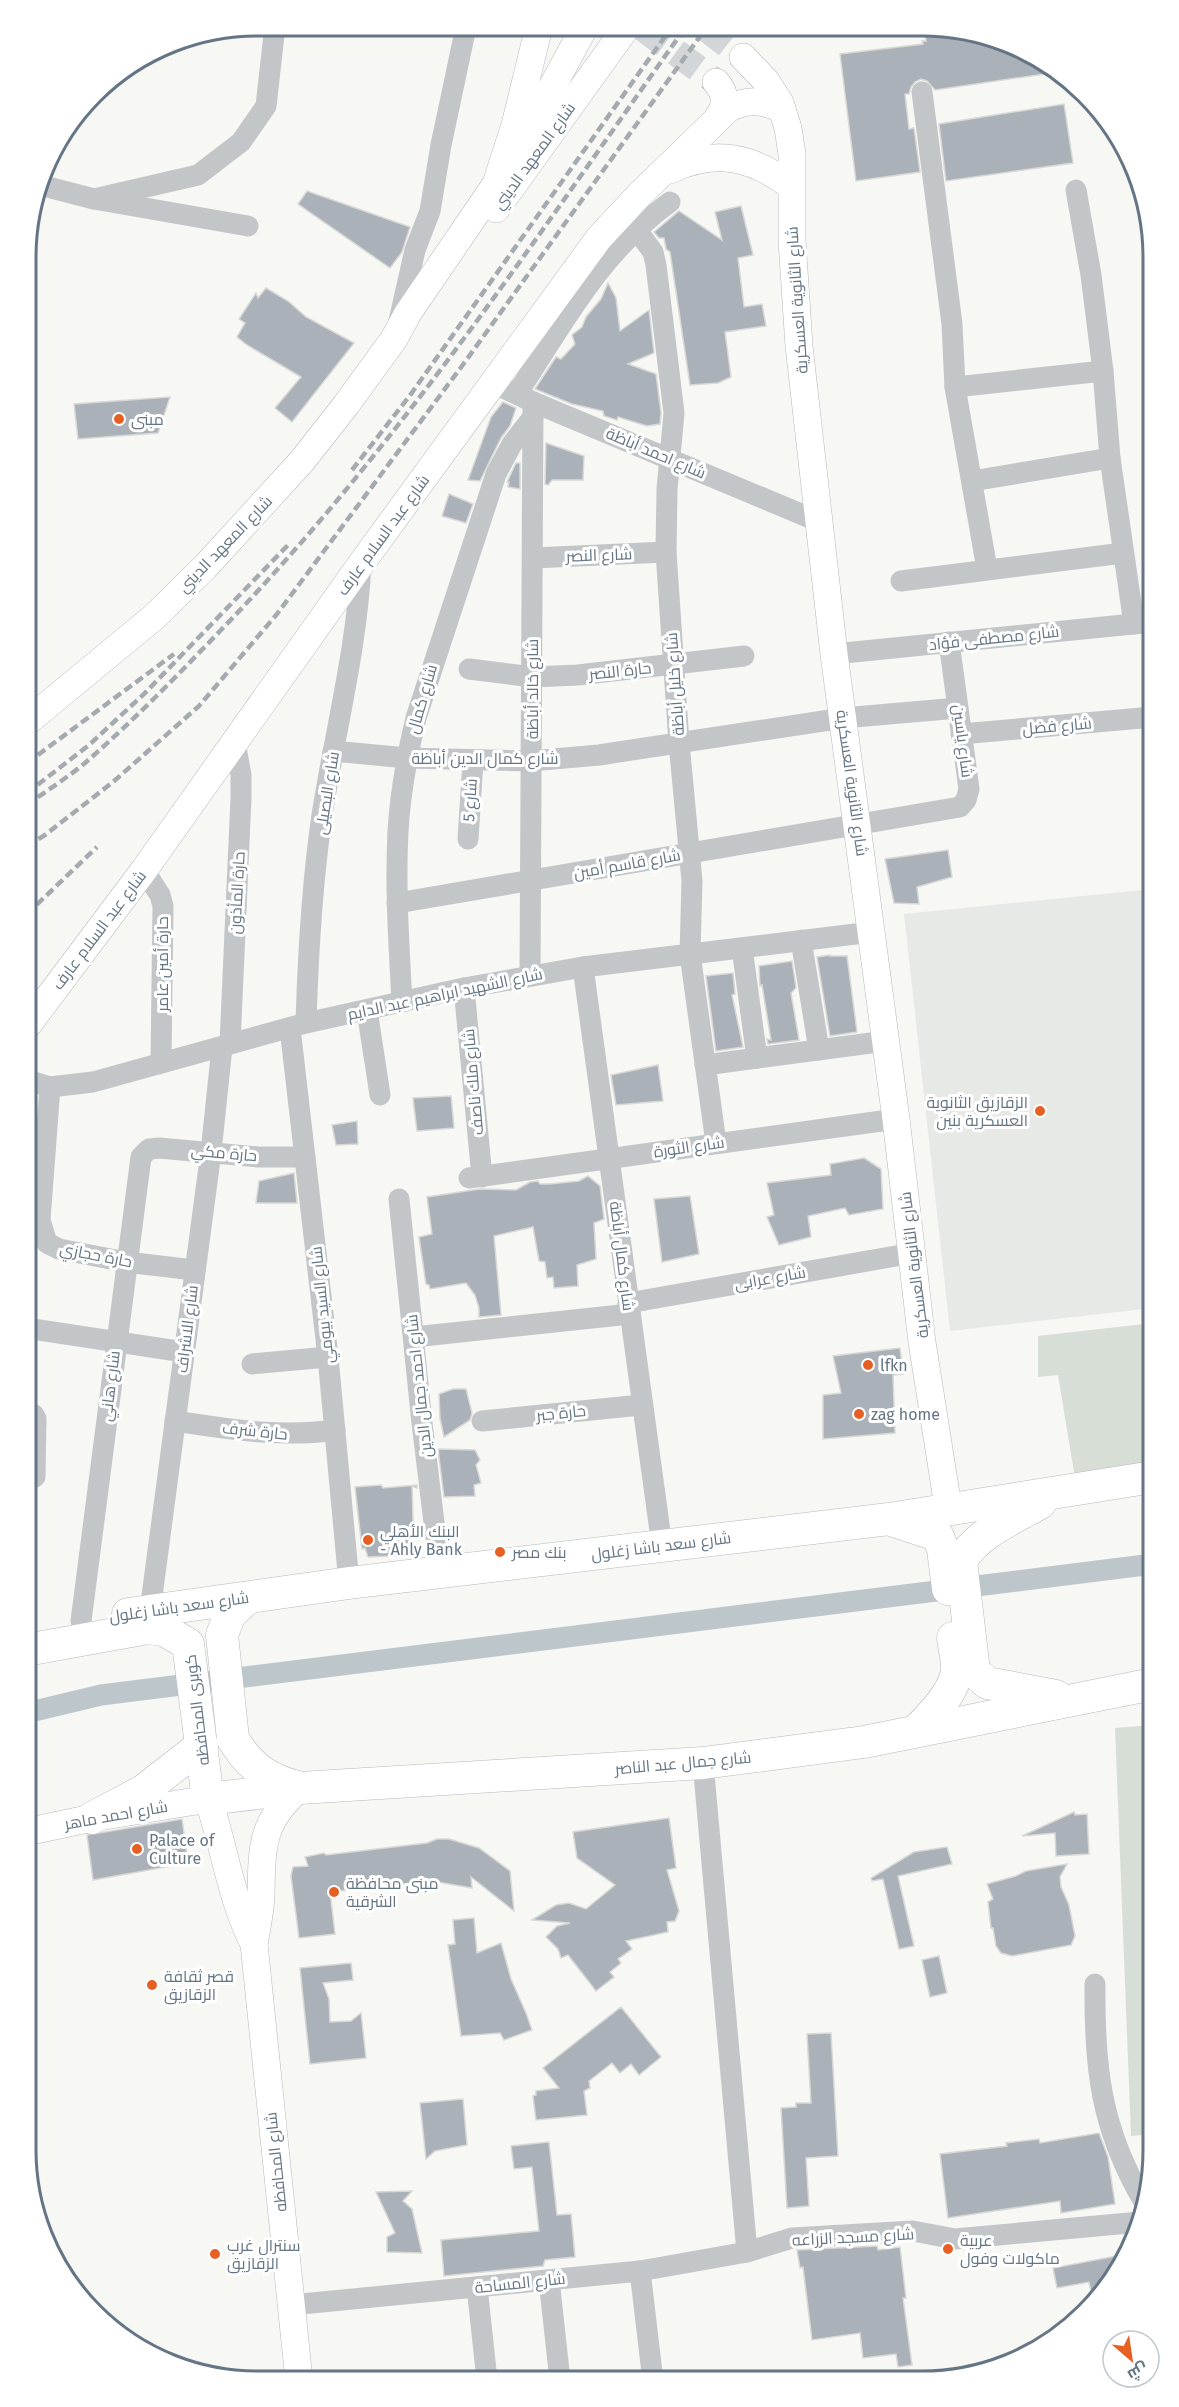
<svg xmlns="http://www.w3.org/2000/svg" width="1179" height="2407" font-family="'Fira Sans',Cairo,sans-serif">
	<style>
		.built { fill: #e7e9e7 }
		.green { fill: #d7ded5 }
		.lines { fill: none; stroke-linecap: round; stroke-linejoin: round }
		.canal { stroke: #bcc6cb; stroke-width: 21 }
		.building { fill: #aab1b8; stroke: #d8d8d6; stroke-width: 1.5 }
		.major-tunnel { stroke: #d2d6d8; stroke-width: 27; stroke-dasharray: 27 14; stroke-linecap: butt }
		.major-casing { stroke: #b5b9bd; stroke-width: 28 }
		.highway-casing { stroke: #b5b8bc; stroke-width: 33 }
		.minor { stroke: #c2c6c9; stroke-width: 21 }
		.major { stroke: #fff; stroke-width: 27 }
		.highway { stroke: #fff; stroke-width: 32 }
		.rail { stroke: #a4aab0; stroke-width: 4.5; stroke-dasharray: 9 4.5; stroke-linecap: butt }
		.poi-dot { fill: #e66024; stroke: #fff; stroke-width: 2 }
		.labels { text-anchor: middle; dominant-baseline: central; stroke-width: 6; stroke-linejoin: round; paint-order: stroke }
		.street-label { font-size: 16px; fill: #657585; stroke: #fff }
		.poi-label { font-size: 16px; fill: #657585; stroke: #fff; text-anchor: start }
		.rim { fill: none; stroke: #657585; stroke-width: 3 }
	</style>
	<rect width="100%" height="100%" fill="#f7f7f4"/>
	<!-- built -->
	<path class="built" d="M1153,889V1308L950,1331L904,914Z"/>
	<!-- green -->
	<g class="green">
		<path d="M1153,1323V1461L1075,1478L1058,1375L1038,1377V1336Z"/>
		<path d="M1153,1725V2134L1131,2136L1115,1728Z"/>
	</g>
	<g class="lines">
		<!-- canal -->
		<path class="canal" d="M26,1713L101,1695L1153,1564"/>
	</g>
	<!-- building -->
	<g class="building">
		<path d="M945,30H967L1024,49L1058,72L935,90L927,81L921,79L915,82L911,87L909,94H905L909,129L914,128L920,172L856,181L840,54L923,44L922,41H926L925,32Z"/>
		<path d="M1064,104L1073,163L946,181L939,124Z"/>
		<path d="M307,191L410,227L402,252L390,268L298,204Z"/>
		<path d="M741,206L753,255L738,258L744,307L762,304L766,326L725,332L731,377L718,383L690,385L670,252L666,249L664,238H659L654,232L679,211L722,240L715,212Z"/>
		<path d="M608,283L616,298L620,331L649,310L654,353L628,364L656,374L661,413L660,424L647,426L618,417L617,420L604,416L603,411L572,404L535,389L556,357L561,359L575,344L572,335L582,327L586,317L601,299Z"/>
		<path d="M266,288L288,301L306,317L354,343L292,422L275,408L301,377L247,345L237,337L245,323L239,319L256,293L258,298Z"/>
		<path d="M170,397L158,433L78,439L74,404Z"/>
		<path d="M503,402L516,408L510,426L501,438L480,481L468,480L491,417Z"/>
		<path d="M546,443L584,456L583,480H552L548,485L545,484Z"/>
		<path d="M516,463H520V489L508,487L509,482H507Z"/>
		<path d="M449,494L473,504L466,523L442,516Z"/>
		<path d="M948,850L952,877L917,887L919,904L894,903L885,859Z"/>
		<path d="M831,955L829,956H847L857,1032L830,1036L817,957Z"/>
		<path d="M792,961L796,988L791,993L799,1040L768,1044L767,1039L771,1040L762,985L760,986L759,966Z"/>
		<path d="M733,973L735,994L732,995L743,1047L716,1051L706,976Z"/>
		<path d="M658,1065L663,1101L616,1105L611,1075Z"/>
		<path d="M451,1096L454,1128L417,1131L413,1098Z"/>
		<path d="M357,1121L358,1144L336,1145L332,1125Z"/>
		<path d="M864,1158L881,1169L883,1209L849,1215L845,1208L808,1216L811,1237L779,1245L767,1217L774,1215L767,1183L831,1175L830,1164Z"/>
		<path d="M294,1173L297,1203H256L259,1181Z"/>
		<path d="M588,1176L600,1186L604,1219L594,1223L596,1259L577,1265L578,1286L554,1288L553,1277L547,1278L545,1262L539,1261L533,1227L494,1236L501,1315L479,1317V1308L475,1295L466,1283L430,1289L429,1285L426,1284L419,1237L432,1234L427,1197L480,1189L516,1190L530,1182L538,1181L540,1184H550L579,1181Z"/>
		<path d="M690,1196L699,1254L662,1262L654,1199Z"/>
		<path d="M900,1348L903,1374L893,1375L895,1433L823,1439V1395L841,1393L833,1356Z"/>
		<path d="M453,1389H466L472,1413L470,1420L444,1437L440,1418L439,1394Z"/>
		<path d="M438,1449L475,1450L480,1460L476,1465L481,1483L474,1485L475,1496L444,1497Z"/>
		<path d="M381,1485L383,1488L417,1485V1488L412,1486L414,1555L368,1557L365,1548L362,1549L355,1487Z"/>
		<path d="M1074,1812L1075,1815L1087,1814L1089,1854L1056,1856L1055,1833L1022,1836Z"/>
		<path d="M669,1818L676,1868L667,1870L679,1911L675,1921L667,1922L668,1932L626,1941L632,1949L618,1959L621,1963L610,1972L614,1977L596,1991L568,1955L561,1958L558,1949L546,1937L557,1926L570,1923L532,1920L556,1905L569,1903L586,1909L615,1885L577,1858L573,1832Z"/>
		<path d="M182,1819L188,1863L93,1880L87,1835Z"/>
		<path d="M437,1839H449L479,1848L510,1871L514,1911L471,1877L472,1888L432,1881L330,1892L335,1934L299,1938L291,1876L293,1867L308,1866L305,1857L324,1853L326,1855L427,1843Z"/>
		<path d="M947,1847L952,1864L898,1876L914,1946L899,1949L883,1879L872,1881L871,1878L914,1852Z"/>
		<path d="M1067,1864L1060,1877L1061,1887L1069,1905L1075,1936L1071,1945L1012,1956L1001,1953L996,1946L993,1928H991L988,1902L993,1899L987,1884L1016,1876L1026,1871Z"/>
		<path d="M474,1918L477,1953L501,1943L511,1979L526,2013L532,2030L504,2040L500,2033L461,2036L448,1945L455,1944L453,1920Z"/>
		<path d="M939,1956L947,1993L930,1997L922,1960Z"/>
		<path d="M351,1963L353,1980L323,1983L329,1999L330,2022L351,2021L361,2013L366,2058L310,2064L300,1968Z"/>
		<path d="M621,2007L661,2057L639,2075L631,2064L620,2073L612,2063L589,2081L590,2088L584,2091L587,2115L536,2120L533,2096L536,2095V2091L559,2088L543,2068Z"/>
		<path d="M831,2033L838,2156L806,2158L809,2206L787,2208L781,2108L796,2107V2103H811L807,2034Z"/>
		<path d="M463,2099L467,2145L435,2151L426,2159L420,2103Z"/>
		<path d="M1099,2133L1108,2157L1115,2204L1061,2213L1060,2201L948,2218L940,2154L1007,2146L1006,2143L1039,2139L1040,2143Z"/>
		<path d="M549,2142L557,2215L571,2214L575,2257L545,2260L543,2266L444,2276L441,2240L539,2231L532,2167L514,2169L511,2146Z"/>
		<path d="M412,2191L403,2201L412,2209L422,2253L387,2252V2237L395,2233L376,2192Z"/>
		<path d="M877,2246L878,2250L900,2247L906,2298H903L912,2365L898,2367L896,2354L863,2358L860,2333L812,2340L803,2267L800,2268L797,2250Z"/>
		<path d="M1127,2254L1105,2291L1093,2302L1089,2282L1057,2288L1053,2268Z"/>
	</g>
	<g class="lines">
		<!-- major-tunnel -->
		<g class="major-tunnel">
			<path d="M643,28L716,82"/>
			<path d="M706,28L743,57"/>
		</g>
		<defs>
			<g id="major">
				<path d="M743,57L766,81L780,103L788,128L792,154V240L799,346L834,654L896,1119L922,1342L947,1500L951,1505L965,1508"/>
				<path d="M716,82C726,93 727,105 718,117"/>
				<path d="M519,148L584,28"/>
				<path d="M670,170C715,148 753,157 791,186"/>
				<path d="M496,209L626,28"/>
				<path d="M27,722L154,617L205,567L302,461L346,405L394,339L408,313L496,184L515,125L539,27"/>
				<path d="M27,1026L144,870L361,564L599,238L640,194L729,108C748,99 763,100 782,109"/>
				<path d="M26,1832L92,1818L208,1799C225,1848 230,1897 254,1944"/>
				<path d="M299,2380L254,1944C257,1928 260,1913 261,1897C262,1848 260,1822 300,1788"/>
			</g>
			<g id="highway">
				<path d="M1040,1503C1013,1519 977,1533 961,1561L974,1671L987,1683L1056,1696"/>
				<path d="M894,1521L937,1535L943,1549L948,1589"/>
				<path d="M248,1598L230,1614L222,1635L233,1739C249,1766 268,1780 298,1787"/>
				<path d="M128,1614L349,1583L889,1519L1153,1477"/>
				<path d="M26,1650L148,1628L164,1630L188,1644L208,1799L300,1788L703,1763L864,1742L1153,1684"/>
				<path d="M916,1731C930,1717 953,1694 957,1672C958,1662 954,1648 953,1638"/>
				<path d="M92,1818L143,1791L202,1745"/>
			</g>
		</defs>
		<!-- major casing -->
		<use href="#major" class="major-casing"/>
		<!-- highway casing -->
		<use href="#highway" class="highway-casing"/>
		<!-- minor -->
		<g class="minor">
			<path d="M922,92L952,324L955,387L987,569"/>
			<path d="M40,185L94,199L248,226"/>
			<path d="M1076,190L1091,275L1103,371L1110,458L1134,624"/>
			<path d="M94,199L198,175L241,142L266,106L275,26"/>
			<path d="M636,229L653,252L656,265L674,413L667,489L666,552L679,743L692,881L690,954L716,1143"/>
			<path d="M399,321L415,250L430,211L441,145L466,27"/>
			<path d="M493,383L533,402L820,522"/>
			<path d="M955,387L1103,371"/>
			<path d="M517,394C564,322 600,253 670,202"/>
			<path d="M972,481L1110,458"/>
			<path d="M533,558L666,552"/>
			<path d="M901,581L1123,553"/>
			<path d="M834,654L1153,622"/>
			<path d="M469,669L532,677L578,675L744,656"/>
			<path d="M961,734L1153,717"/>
			<path d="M333,751L407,758L531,761L599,755L843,718L958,708"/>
			<path d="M468,839L473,761"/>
			<path d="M144,870L160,895L163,906L161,1063"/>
			<path d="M397,903L960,807L966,800L969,789L949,642"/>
			<path d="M801,940L819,1050"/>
			<path d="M742,948L757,1058"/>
			<path d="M583,967L662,1546"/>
			<path d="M530,976L533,402"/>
			<path d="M464,988L482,1177"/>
			<path d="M402,1002C399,945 395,888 398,832C400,793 407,756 416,718L496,474L512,444L533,417"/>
			<path d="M367,1010L380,1095"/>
			<path d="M306,1023C308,954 312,884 322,815C335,732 357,648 361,564"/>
			<path d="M290,1028L328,1357L349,1583"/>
			<path d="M230,1044L241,798V775L235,742"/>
			<path d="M705,1065L886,1041"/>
			<path d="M27,1080L50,1087L93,1082L306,1023L464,988L583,967L872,932"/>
			<path d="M50,1087L40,1220L47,1243L59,1249L126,1262L194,1270"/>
			<path d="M469,1178L896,1119"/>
			<path d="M399,1199L422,1423L440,1572"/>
			<path d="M628,1303L913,1253"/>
			<path d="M26,1328L184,1352"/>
			<path d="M414,1337L630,1314"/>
			<path d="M252,1364L328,1357"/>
			<path d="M26,1414L34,1415L36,1419L35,1477"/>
			<path d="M175,1421C229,1429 280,1438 335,1430"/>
			<path d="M482,1421L641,1405"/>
			<path d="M150,1611L211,1152L222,1047"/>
			<path d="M81,1621L141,1157L149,1149L159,1148L258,1157H305"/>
			<path d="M703,1763L747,2252"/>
			<path d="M1095,1984C1094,2068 1101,2129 1144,2202"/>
			<path d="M640,2271L653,2381"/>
			<path d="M549,2280L560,2380"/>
			<path d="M477,2287L487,2380"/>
			<path d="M291,2305L640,2271L747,2252L792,2238L913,2231L955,2239L1140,2222"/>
		</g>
		<!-- major -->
		<use href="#major" class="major"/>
		<!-- highway -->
		<use href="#highway" class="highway"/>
		<!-- rail -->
		<g class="rail">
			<path d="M352,470L411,394L671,28"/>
			<path d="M27,763L174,654"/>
			<path d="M27,793L89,745L144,694L288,545"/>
			<path d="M27,805C46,791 67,778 85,763C133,721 177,676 221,630C399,446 537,236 685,28"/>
			<path d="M27,846L45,835L113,782L199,706L277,614L462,366L706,28"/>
			<path d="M27,914L97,847"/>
		</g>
	</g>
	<!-- markers -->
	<g class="poi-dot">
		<circle cx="119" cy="419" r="6"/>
		<circle cx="1040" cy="1111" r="6"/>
		<circle cx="868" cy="1365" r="6"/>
		<circle cx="859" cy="1414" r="6"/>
		<circle cx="368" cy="1540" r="6"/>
		<circle cx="500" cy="1552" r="6"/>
		<circle cx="137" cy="1849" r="6"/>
		<circle cx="334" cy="1892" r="6"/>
		<circle cx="152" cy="1985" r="6"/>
		<circle cx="948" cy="2249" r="6"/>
		<circle cx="215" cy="2254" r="6"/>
	</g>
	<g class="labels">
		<!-- street labels -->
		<g class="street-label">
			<text transform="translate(534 156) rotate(-54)">شارع المعهد الديني</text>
			<text transform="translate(797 300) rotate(-94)">شارع الثانوية العسكرية</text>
			<text transform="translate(656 453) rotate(23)">شارع احمد أباظة</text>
			<text transform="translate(383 535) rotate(-54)">شارع عبد السلام عارف</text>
			<text transform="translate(225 544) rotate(-46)">شارع المعهد الديني</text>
			<text transform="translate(599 555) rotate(-2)">شارع النصر</text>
			<text transform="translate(994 638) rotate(-6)">شارع مصطفى فؤاد</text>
			<text transform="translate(620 671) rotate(-6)">حارة النصر</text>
			<text transform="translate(675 684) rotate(-94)">شارع خليل أباظة</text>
			<text transform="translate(532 689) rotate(-90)">شارع خالد أباظة</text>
			<text transform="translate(422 699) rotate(-74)">شارع كمال</text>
			<text transform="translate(1057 726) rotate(-5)">شارع فضل</text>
			<text transform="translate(963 741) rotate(83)">شارع ياسين</text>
			<text x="485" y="758">شارع كمال الدين أباظة</text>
			<text transform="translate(852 783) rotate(82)">شارع الثانوية العسكرية</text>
			<text transform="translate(327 793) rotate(-81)">شارع البصيلى</text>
			<text transform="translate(470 800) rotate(-86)">شارع 5</text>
			<text transform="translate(627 864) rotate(-10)">شارع قاسم أمين</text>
			<text transform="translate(237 893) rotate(-87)">حارة المأذون</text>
			<text transform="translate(99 930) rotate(-53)">شارع عبد السلام عارف</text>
			<text transform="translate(162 964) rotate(-90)">حارة أمين عامر</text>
			<text transform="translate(445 994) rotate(-12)">شارع الشهيد ابراهيم عبد الدايم</text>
			<text transform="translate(473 1082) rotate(-95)">شارع ملك ناصف</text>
			<text transform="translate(689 1147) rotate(-8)">شارع الثورة</text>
			<text transform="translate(224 1153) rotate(5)">حارة مكي</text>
			<text transform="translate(96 1255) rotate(11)">حارة حجازي</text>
			<text transform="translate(622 1256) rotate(83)">شارع كمال أباظة</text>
			<text transform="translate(914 1265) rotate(-97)">شارع الثانوية العسكرية</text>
			<text transform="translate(770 1278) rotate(-10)">شارع عرابى</text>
			<text transform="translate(322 1305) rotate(-96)">شارع السيد بيومي</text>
			<text transform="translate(187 1329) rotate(-83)">شارع الاشراف</text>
			<text transform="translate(110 1386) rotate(-83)">شارع هاني</text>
			<text transform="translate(419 1386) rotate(-96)">شارع احمد جمال الدين</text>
			<text transform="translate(561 1413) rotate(-6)">حارة جبر</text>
			<text transform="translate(255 1431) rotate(6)">حارة شرف</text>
			<text transform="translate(661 1546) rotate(-7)">شارع سعد باشا زغلول</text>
			<text transform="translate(179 1607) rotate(-8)">شارع سعد باشا زغلول</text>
			<text transform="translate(197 1710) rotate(-97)">كوبرى المحافظه</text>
			<text transform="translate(683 1763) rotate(-5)">شارع جمال عبد الناصر</text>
			<text transform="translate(116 1815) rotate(-10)">شارع احمد ماهر</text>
			<text transform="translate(276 2162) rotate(-96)">شارع المحافظه</text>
			<text transform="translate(853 2237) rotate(-3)">شارع مسجد الزراعه</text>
			<text transform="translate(520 2283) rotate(-6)">شارع المساحة</text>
		</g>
		<!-- poi labels -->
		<g class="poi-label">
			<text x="131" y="419">مبنى</text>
			<text x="1028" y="1102" text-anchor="end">الزقازيق الثانوية<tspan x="1028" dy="18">العسكرية بنين</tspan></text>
			<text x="880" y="1365">lfkn</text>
			<text x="871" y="1414">zag home</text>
			<text x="380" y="1531">البنك الأهلي<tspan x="380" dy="18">- Ahly Bank</tspan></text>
			<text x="512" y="1552">بنك مصر</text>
			<text x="149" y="1840">Palace of<tspan x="149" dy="18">Culture</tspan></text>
			<text x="346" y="1883">مبنى محافظة<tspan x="346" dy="18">الشرقية</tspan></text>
			<text x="164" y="1976">قصر ثقافة<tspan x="164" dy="18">الزقازيق</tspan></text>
			<text x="960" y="2240">عربية<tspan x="960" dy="18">ماكولات وفول</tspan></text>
			<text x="227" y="2245">سنترال غرب<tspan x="227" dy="18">الزقازيق</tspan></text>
		</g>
	</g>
	<!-- crop -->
	<path d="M0 0H1179V2407H0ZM257 36H922A221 221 0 0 1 1143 257V2150A221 221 0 0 1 922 2371H257A221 221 0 0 1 36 2150V257A221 221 0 0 1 257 36Z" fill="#fff" fill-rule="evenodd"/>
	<path class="rim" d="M257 36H922A221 221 0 0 1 1143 257V2150A221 221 0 0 1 922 2371H257A221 221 0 0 1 36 2150V257A221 221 0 0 1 257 36Z"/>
	<!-- north arrow -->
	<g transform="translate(1131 2359) rotate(151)"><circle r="28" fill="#ffffff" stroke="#c1c8ce" stroke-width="1.5"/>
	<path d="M0-4.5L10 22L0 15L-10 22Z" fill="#e66024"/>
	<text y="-9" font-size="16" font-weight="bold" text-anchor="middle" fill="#657585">ش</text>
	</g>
</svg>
